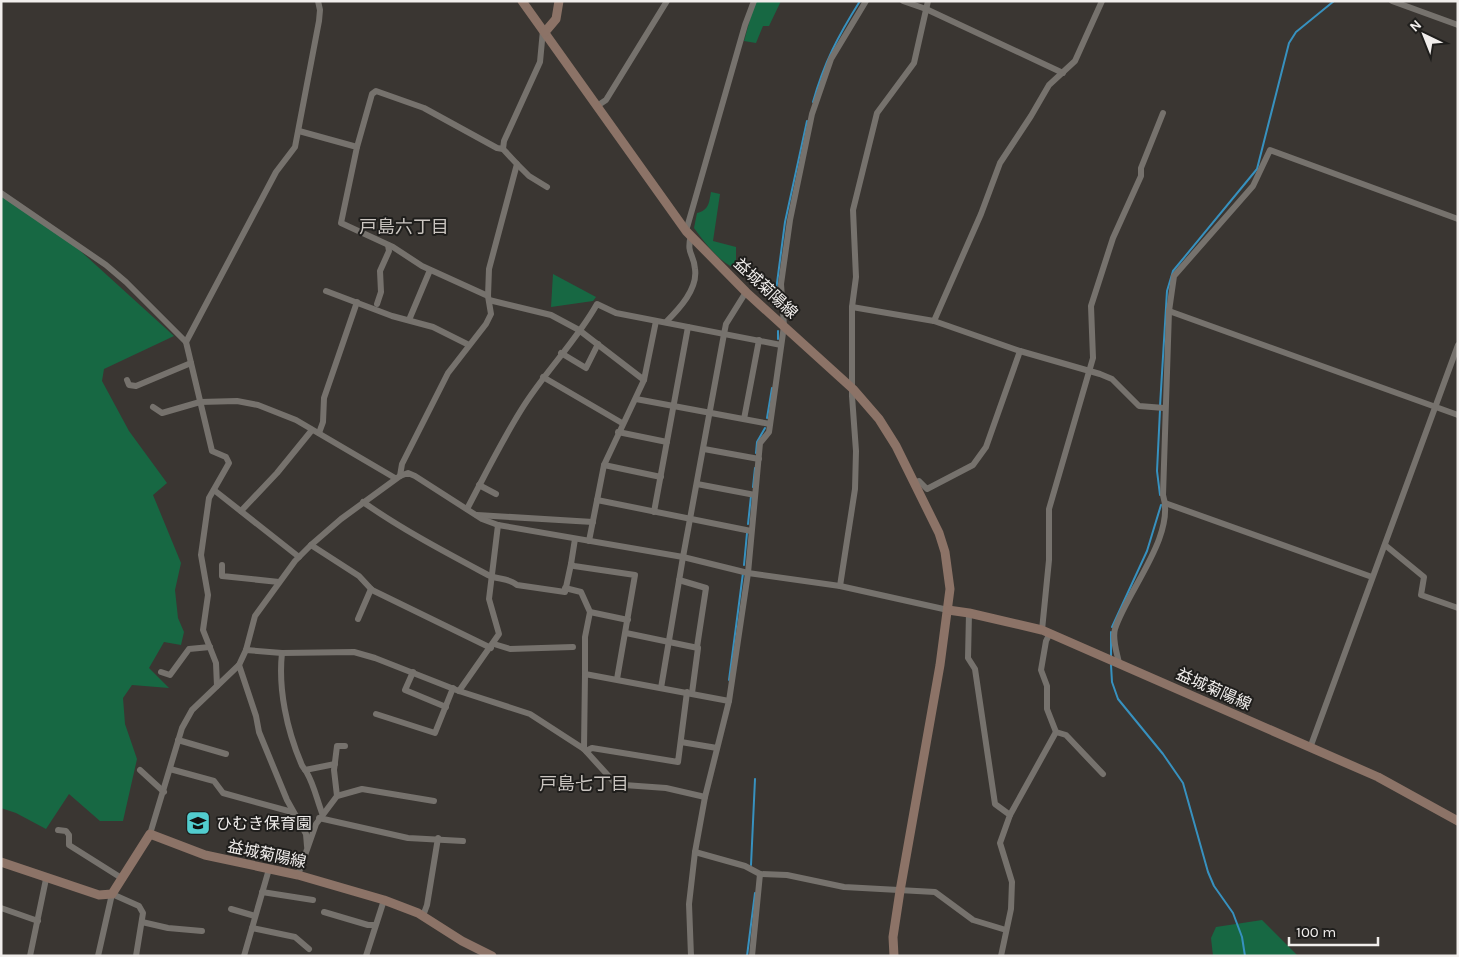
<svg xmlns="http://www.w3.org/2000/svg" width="1459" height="957" font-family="Karla,'Noto Sans JP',sans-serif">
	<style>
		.green { fill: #176843 }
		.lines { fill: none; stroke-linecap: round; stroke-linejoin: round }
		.stream { stroke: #3791bf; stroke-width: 2 }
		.street { stroke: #76726d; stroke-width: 6 }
		.secondary { stroke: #8c7367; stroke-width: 9 }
		.labels { text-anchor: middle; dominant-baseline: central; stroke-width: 4; stroke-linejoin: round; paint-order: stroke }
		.street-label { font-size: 16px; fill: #f1eeec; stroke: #1f1e1c }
		.poi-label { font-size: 16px; fill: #f1eeec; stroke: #1f1e1c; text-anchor: start }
		.neighbourhood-label { font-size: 18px; fill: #cac5c0; stroke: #1f1e1c }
	</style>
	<rect width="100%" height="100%" fill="#3a3632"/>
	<!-- green -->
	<g class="green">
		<path d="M755,1H781L769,26H763L756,43L744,41Z"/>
		<path d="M711,192L720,194L713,241L736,247V269C718,261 705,243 694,228L697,213C709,210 709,203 711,192Z"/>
		<path d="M1,193L65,237L174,336L104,369L102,381L129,431L167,483L153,495L181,563L175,590L178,618L184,632L181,645L164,642L149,668L169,688L132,685L123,698L125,724L137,759L123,821H100L69,794L46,829L16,813L1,808Z"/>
		<path d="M553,274L596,297L593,301L551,307Z"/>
		<path d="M1262,920L1298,956H1213L1211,938L1216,927Z"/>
	</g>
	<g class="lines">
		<!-- stream -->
		<g class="stream">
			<path d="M813,102C824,63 838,36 860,1"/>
			<path d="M774,306L785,222L807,121"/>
			<path d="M778,339V331"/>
			<path d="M1160,406L1167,291L1173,271L1257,169L1289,43L1296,32L1334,1"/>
			<path d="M1160,410L1157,471L1160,495"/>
			<path d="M767,418L772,388"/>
			<path d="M756,453L757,442L765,428"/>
			<path d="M753,487L755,468"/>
			<path d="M748,524L751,496"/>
			<path d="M744,565L747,533"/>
			<path d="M1112,627L1147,551L1161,505"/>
			<path d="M1111,657V632"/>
			<path d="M1111,665L1112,682L1118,699L1163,754L1183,783L1208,872L1214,886L1233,913L1242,937L1245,956"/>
			<path d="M729,680L743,573"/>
			<path d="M751,865L755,779"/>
			<path d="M747,956L755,893"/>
		</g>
		<!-- street -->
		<g class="street">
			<path d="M903,1L926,9L1063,73"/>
			<path d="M1392,1L1458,25"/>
			<path d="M597,106L606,100L667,1"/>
			<path d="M299,131L357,147L341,223L393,247L422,266L488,296"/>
			<path d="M357,147L372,94L376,91L424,108L497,148L503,149"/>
			<path d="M517,164L529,176L547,187"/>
			<path d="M1,193L106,265L126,282L186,342L212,451L226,457L229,463L209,498L201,555L208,595L203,630L216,663L217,686"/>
			<path d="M686,231L745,25L754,1"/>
			<path d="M326,291L392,316L433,327L469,345"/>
			<path d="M489,300L551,315L579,330L644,380"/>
			<path d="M377,304L381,292L380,271L389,251L388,245"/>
			<path d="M852,307L934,321L1020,351L1100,374L1112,379L1139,406L1164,408"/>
			<path d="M1169,311L1458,415"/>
			<path d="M409,320L430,270"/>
			<path d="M934,321L981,214L1000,163L1031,116L1049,85L1075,61L1102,1"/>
			<path d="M666,322C679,309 698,289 695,269C694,253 686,255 691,235"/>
			<path d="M186,342L276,172L295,147L319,21L320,10L318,1"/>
			<path d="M561,353L586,368L598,344"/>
			<path d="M543,377L622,423"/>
			<path d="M127,380L129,385L136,386L191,363"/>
			<path d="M636,399L770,424"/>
			<path d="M153,407L162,413L200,402L237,401L258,405L296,420L395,478"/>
			<path d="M744,419L759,340"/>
			<path d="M618,432L667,442"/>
			<path d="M319,433L323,422L324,398L357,302"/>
			<path d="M704,449L759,459"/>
			<path d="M604,465L661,477"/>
			<path d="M400,476L402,464L448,373L486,324L491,314L488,296L489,269L517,164L503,149L504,141L540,62L543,30"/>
			<path d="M915,483L919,481L927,489L973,465L986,447L1020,351"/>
			<path d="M697,484L755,495"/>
			<path d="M479,485L496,494"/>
			<path d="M214,490L299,557"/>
			<path d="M597,500L751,531"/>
			<path d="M363,502C403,530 445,552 488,575C497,580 508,577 517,585L565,592L571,564"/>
			<path d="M1165,503L1372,577"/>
			<path d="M467,509C485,475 502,440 523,407C545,372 577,340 597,304L616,313L781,345"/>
			<path d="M241,511L277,473L312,430"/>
			<path d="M654,512L688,327"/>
			<path d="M477,515L593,522"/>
			<path d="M575,539L571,564L574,566L635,575L617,679"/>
			<path d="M589,541L604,465L644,380L656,321"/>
			<path d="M311,545L359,576L372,590L491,648"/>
			<path d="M1385,545L1424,577L1421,595L1458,608"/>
			<path d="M222,565V576L279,582"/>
			<path d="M679,580L706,588L697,647"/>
			<path d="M840,586L855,489L856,451L852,396V307L856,277L853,210L877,113L914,63L928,1"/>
			<path d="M565,588L581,592L590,612L585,637V674"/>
			<path d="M590,612L628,620"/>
			<path d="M969,613L968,658L975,669L995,804L1010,815L1000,843L1012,882L1011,909L1001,956"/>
			<path d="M358,619L371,589"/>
			<path d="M1042,630L1049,560V509L1093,358L1091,306L1113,238L1141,176V168L1163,113"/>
			<path d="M626,633L698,648L692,693"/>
			<path d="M1050,633L1046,641L1041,670L1047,686V709L1056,732L1066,735L1103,774"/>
			<path d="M494,644L510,649L573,647"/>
			<path d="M246,650L282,653L354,652L375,658L459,691L530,714L584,749L614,782L624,785L666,788L705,797"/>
			<path d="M282,653C278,689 287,730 301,763C302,767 305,769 307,773C314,785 317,800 322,813"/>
			<path d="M1119,663C1117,653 1112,639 1115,629C1127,591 1176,536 1163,495L1169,311L1174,276L1253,186L1270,150L1458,219"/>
			<path d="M239,665L256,716L259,732L287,800L306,834L307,846"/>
			<path d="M161,672L170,675L189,649L210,647"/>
			<path d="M413,672L405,690L446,707"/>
			<path d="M661,688L683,557L724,334L726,324L746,292"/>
			<path d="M459,691L499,634L489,599L498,525"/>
			<path d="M376,714L435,733L453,688"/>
			<path d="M178,740L226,754"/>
			<path d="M681,742L717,748"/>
			<path d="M1310,748L1458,345"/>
			<path d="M584,749L585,674L729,701"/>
			<path d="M586,751L592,748L678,762L687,692"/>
			<path d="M170,769L214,781L223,793L292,812"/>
			<path d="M140,770L164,792"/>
			<path d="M305,770L335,764"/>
			<path d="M337,796L334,770L337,746H345"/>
			<path d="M1010,815L1056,732"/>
			<path d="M319,818L408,838L463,841"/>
			<path d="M58,830L66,831L69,835V845L123,879"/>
			<path d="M150,834L182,728L192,710L239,665L246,650L255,616L295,561L311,545L341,519L400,476L408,473L415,476L482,519L498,525L683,557L748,573L840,586L948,610"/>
			<path d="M695,852L745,866L760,874L787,875L844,887L935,892L973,920L1006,930"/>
			<path d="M298,875L316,824L337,796L362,789L434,801"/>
			<path d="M262,892L313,900"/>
			<path d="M1,908L38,921"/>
			<path d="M231,909L255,916"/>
			<path d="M324,912L368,925H375"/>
			<path d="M423,916L427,905L438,838"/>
			<path d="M142,922L168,928L202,931"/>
			<path d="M252,928L295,937L309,949"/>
			<path d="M30,956L46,879"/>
			<path d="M98,956L112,894L139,906L143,913L136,956"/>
			<path d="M244,956L269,869"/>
			<path d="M366,956L384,900"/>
			<path d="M691,956L689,904L695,852L705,797L729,701L748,573L760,443L769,432L784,326L781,284L790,220L812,114L831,59L866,1"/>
			<path d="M752,956L760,874"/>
		</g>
		<!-- secondary -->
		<g class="secondary">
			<path d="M522,1L686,231L746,292L853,389L879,419L896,446L939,533L945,552L950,589L940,665L900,891L893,937L894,956"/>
			<path d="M545,32L556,19L559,1"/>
			<path d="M948,610L969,613L1042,630L1378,777L1458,821"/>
			<path d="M1,862L99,895L112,894L150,834L205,855L298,875L384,900L418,913L462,941L492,956"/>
		</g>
	</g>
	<!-- icons -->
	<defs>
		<symbol id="school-square" viewBox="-11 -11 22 22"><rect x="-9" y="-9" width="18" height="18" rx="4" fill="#52cdcf" stroke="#1f1e1c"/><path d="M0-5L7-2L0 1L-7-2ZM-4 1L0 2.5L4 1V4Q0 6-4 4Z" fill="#111"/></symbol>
	</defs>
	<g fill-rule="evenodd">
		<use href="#school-square" x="184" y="809" width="28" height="28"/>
	</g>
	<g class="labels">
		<!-- street labels -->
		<g class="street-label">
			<text transform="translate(766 288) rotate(43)">益城菊陽線</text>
			<text transform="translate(1214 689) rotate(24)">益城菊陽線</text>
			<text transform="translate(267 854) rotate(12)">益城菊陽線</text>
		</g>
		<!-- poi labels -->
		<g class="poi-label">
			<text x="216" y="823">ひむき保育園</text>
		</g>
		<!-- neighbourhood labels -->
		<g class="neighbourhood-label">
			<text x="404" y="227">戸島六丁目</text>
			<text x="584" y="784">戸島七丁目</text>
		</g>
	</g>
	<!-- border -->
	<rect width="1459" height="957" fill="none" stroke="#f1eeec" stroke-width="5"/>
	<!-- north arrow -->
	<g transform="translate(1424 35) rotate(317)" stroke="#1f1e1c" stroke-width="4" paint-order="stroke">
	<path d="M0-4L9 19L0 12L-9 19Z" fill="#f1eeec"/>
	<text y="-8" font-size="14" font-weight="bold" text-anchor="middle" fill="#f1eeec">N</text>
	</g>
	<!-- scale -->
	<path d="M1289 937v8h89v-8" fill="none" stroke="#f1eeec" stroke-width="2.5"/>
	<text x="1296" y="937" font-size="15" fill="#f1eeec" stroke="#1f1e1c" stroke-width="4" paint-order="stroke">100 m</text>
</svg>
